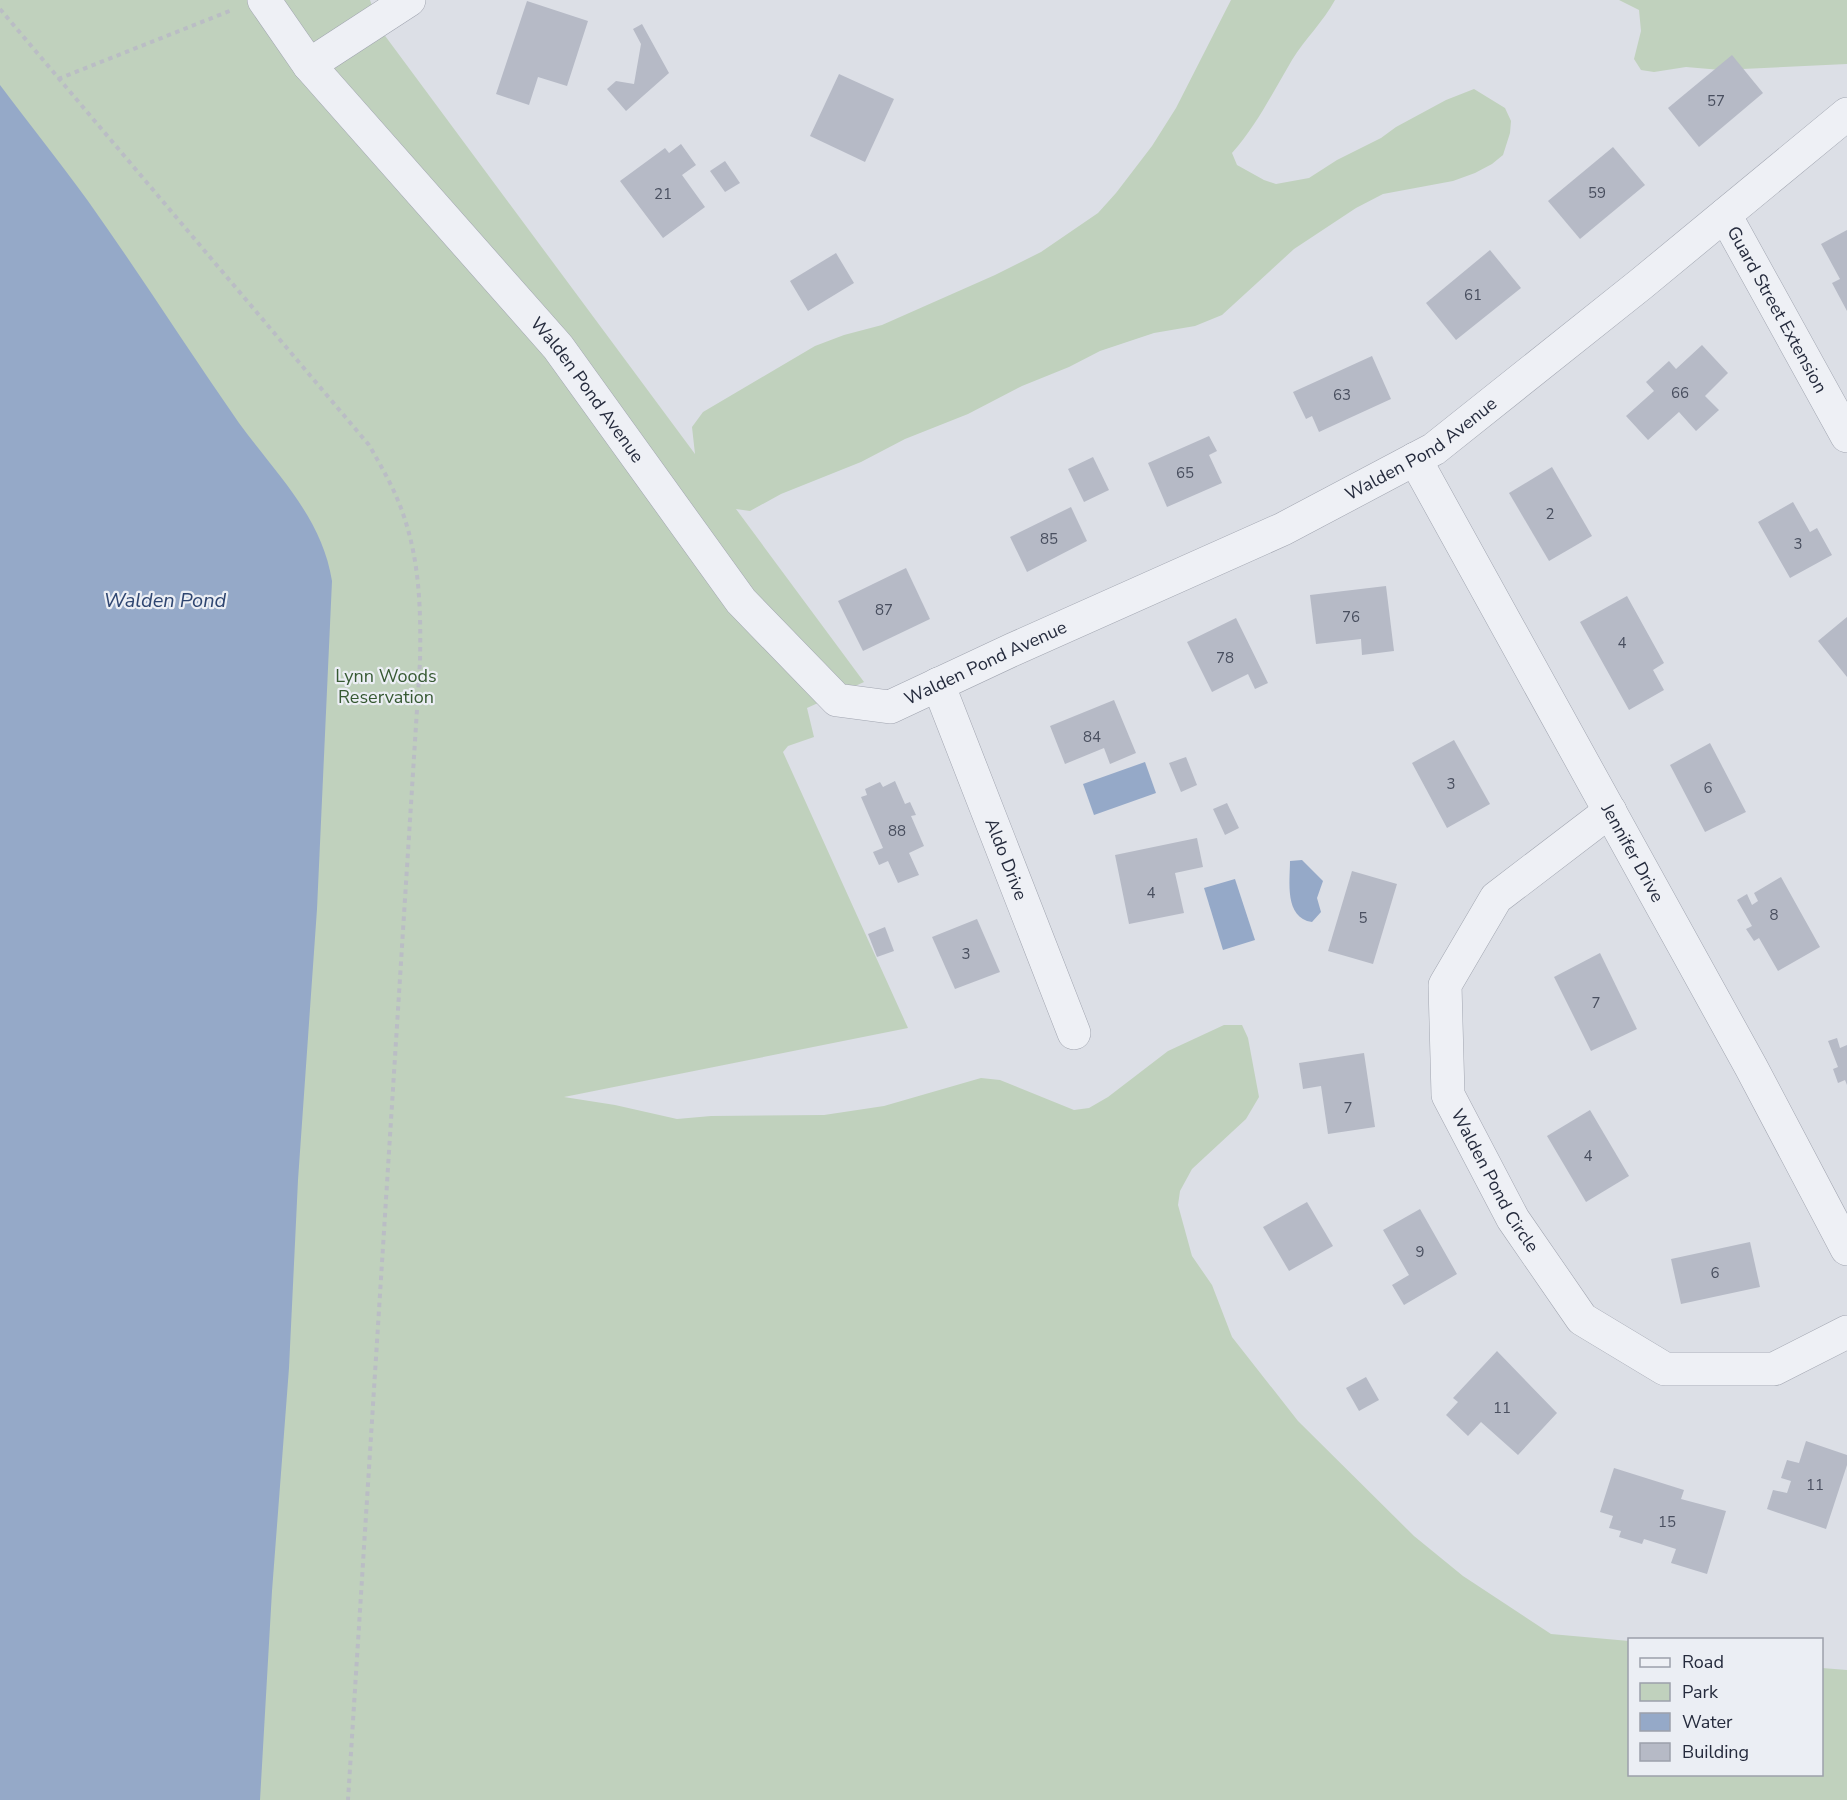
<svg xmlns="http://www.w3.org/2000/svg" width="1847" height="1800" font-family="'Nunito Sans',sans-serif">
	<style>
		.green { fill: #c0d1bd }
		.water { fill: #95a9c8 }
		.building { fill: #b6bac6 }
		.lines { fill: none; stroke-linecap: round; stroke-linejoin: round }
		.minor-casing { stroke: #a1a5b0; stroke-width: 34 }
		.path { stroke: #babdc5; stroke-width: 4; stroke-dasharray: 4.5 4.5; stroke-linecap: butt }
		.minor { stroke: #eef0f5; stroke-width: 33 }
		.labels { text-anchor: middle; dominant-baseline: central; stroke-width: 4.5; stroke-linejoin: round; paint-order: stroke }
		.number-label { font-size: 15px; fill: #494f5f }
		.street-label { font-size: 18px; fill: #252b3d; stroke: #ebeef4 }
		.park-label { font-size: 18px; fill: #365932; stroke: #ebeef4 }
		.water-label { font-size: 20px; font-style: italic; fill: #2f4671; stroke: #ebeef4 }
	</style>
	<rect width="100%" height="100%" fill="#dcdfe6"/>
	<!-- green -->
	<g class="green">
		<path d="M0,0H370L380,29L695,454L692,427L703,412L815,346L844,335L882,325L995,275L1041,252L1098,213L1116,193L1152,146L1176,108L1231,0H1335C1323,22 1305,39 1292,60C1273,92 1257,125 1232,153L1237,165L1264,180L1276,184L1309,178L1337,160L1381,138L1396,127L1446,100L1474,89L1505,108L1511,121L1510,133L1503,155L1492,164L1475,173L1453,181L1383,194L1356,208L1294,249L1222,315L1195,326L1154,333L1100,351L1069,367L1022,386L968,414L905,439L861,462L781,494L750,511L736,509L864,682L807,708L814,737L788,746L783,752L908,1028L564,1097L615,1105L677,1119L711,1116L824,1115L884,1106L981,1078L1000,1080L1074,1110L1089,1108L1108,1097L1168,1051L1224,1025H1242L1248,1038L1259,1097L1246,1119L1192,1169L1180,1191L1178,1205L1192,1256L1212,1285L1232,1337L1298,1421L1414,1536L1463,1576L1551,1634L1629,1641L1630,1774H1822V1668L1847,1670V1800H0Z"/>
		<path d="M1619,0H1847V64L1721,70L1686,67L1654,72L1641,70L1634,59L1641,31L1639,10Z"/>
	</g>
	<!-- water -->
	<g class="water">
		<path d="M0,85C29,124 60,162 88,201C140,274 188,350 239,423C276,474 322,517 332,581L317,909L298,1180L289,1368L272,1591L260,1800H0Z"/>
		<path d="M1145,762L1156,793L1094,815L1083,784Z"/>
		<path d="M1302,860L1323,881L1317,898L1321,912L1312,922C1284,918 1290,881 1290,861Z"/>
		<path d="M1235,879L1255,940L1223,950L1204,888Z"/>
	</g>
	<!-- building -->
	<g class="building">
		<path d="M527,1L588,21L567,86L538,77L529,105L496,94Z"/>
		<path d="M642,24L669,73L626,111L607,89L616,81L634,84L641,44L633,29Z"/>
		<path d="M1732,55L1763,93L1699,147L1668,108Z"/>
		<path d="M839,74L894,99L865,162L810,136Z"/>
		<path d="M681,144L696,165L682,175L705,207L663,238L620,181L665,148L669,153Z"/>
		<path d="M1613,147L1645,185L1580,239L1548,201Z"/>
		<path d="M725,161L740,183L725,192L710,171Z"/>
		<path d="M1847,230V311L1832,283L1840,279L1821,244Z"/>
		<path d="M1490,250L1521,288L1456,340L1426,303Z"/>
		<path d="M836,253L854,283L808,311L790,281Z"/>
		<path d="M1702,345L1728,373L1705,396L1719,410L1696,431L1679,412L1648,440L1626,416L1654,391L1646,382L1669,361L1676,369Z"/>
		<path d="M1372,356L1391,399L1319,432L1312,416L1306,419L1293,392Z"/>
		<path d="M1209,436L1217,451L1209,455L1222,483L1167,507L1148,463Z"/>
		<path d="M1093,457L1109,490L1084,502L1068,469Z"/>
		<path d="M1552,467L1592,536L1549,561L1509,493Z"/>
		<path d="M1793,502L1810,532L1817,528L1832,555L1790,578L1758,522Z"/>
		<path d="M1071,507L1087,541L1027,572L1010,537Z"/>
		<path d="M906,568L930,619L863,651L838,601Z"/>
		<path d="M1386,586L1394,651L1362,655L1361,639L1316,644L1310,595Z"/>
		<path d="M1627,596L1664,663L1653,670L1664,690L1629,710L1580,622Z"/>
		<path d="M1847,617V677L1818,641Z"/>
		<path d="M1236,618L1268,683L1255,689L1248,674L1212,692L1187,642Z"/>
		<path d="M1114,700L1136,753L1110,764L1104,748L1065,764L1050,726Z"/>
		<path d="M1454,740L1490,804L1447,828L1412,763Z"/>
		<path d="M1710,743L1746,812L1705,832L1670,765Z"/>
		<path d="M1186,757L1197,785L1181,792L1169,763Z"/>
		<path d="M895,781L905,804L910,802L916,815L911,816L924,846L909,853L919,875L898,883L888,861L879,865L873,852L883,848L861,797L867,795L865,789L880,782L883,787Z"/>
		<path d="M1227,803L1239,828L1225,835L1213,809Z"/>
		<path d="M1197,838L1203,867L1175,873L1184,913L1129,924L1115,855Z"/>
		<path d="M1352,871L1397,884L1373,964L1328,951Z"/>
		<path d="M1781,877L1820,947L1778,971L1759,938L1754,941L1746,929L1752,926L1737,900L1747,894L1752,905L1758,901L1754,893Z"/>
		<path d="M977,919L1000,972L955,989L932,937Z"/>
		<path d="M885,927L894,951L877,957L868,934Z"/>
		<path d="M1600,953L1637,1029L1591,1051L1554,977Z"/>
		<path d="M1837,1038L1840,1048L1847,1045V1085L1845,1080L1838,1083L1833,1069L1838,1067L1828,1041Z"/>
		<path d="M1364,1053L1375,1127L1328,1134L1321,1086L1303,1089L1299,1063Z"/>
		<path d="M1590,1110L1629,1176L1586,1202L1547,1136Z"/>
		<path d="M1307,1202L1333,1246L1289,1271L1263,1227Z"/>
		<path d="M1420,1209L1457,1274L1404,1305L1392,1285L1409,1275L1383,1230Z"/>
		<path d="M1750,1242L1760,1287L1681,1304L1671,1259Z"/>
		<path d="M1497,1351L1557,1413L1518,1455L1481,1422L1468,1436L1446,1415L1458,1402L1453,1398Z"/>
		<path d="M1366,1377L1379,1400L1359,1411L1346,1388Z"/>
		<path d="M1806,1441L1847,1455V1465L1826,1529L1767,1509L1773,1490L1787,1493L1791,1481L1781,1478L1787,1460L1799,1463Z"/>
		<path d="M1614,1468L1684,1490L1681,1499L1726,1511L1707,1574L1671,1563L1676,1549L1644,1539L1642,1544L1619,1537L1621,1531L1609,1528L1613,1516L1600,1512Z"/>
	</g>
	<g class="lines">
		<defs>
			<g id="minor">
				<path id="s1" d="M264,0L309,65L558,347L741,601L837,700L890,707L1014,649L1283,529L1434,449L1641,284L1847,114"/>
				<path d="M309,65L409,0"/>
				<path id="s2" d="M1725,215L1847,436"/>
				<path id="s3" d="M1415,459L1751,1067L1847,1249"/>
				<path id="s4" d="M938,684L1074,1033"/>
				<path id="s5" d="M1610,811L1496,898L1445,985L1448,1095L1513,1219L1582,1319L1665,1369H1774L1847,1332"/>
			</g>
		</defs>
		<!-- minor casing -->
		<use href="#minor" class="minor-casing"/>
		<!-- path -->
		<g class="path">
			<path d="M0,9L369,445C381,466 394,488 402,511C420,560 421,611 420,662L348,1800"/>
			<path d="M58,79L232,10"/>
		</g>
		<!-- minor -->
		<use href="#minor" class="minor"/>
	</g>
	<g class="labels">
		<!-- number labels -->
		<g class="number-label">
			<text x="1716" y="101">57</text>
			<text x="1597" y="193">59</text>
			<text x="663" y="194">21</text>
			<text x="1473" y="295">61</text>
			<text x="1680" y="393">66</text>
			<text x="1342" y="395">63</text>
			<text x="1185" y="473">65</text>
			<text x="1550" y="514">2</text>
			<text x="1049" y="539">85</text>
			<text x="1798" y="544">3</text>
			<text x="884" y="610">87</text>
			<text x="1351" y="617">76</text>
			<text x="1622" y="643">4</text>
			<text x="1225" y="658">78</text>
			<text x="1092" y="737">84</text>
			<text x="1451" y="784">3</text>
			<text x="1708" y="788">6</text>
			<text x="897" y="831">88</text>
			<text x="1151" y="893">4</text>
			<text x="1774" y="915">8</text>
			<text x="1363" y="918">5</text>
			<text x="966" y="954">3</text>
			<text x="1596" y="1003">7</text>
			<text x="1348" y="1108">7</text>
			<text x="1588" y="1156">4</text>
			<text x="1420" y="1252">9</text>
			<text x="1715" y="1273">6</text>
			<text x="1502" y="1408">11</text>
			<text x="1815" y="1485">11</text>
			<text x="1667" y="1522">15</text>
		</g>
		<!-- street labels -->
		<g class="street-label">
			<text stroke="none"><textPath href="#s2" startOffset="108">Guard Street Extension</textPath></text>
			<text stroke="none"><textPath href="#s1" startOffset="507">Walden Pond Avenue</textPath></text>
			<text stroke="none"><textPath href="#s1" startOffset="1551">Walden Pond Avenue</textPath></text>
			<text stroke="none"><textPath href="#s1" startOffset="1065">Walden Pond Avenue</textPath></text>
			<text stroke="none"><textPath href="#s3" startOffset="450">Jennifer Drive</textPath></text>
			<text stroke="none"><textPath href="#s4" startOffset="188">Aldo Drive</textPath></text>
			<text stroke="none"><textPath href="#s5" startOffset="452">Walden Pond Circle</textPath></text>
		</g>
		<!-- park labels -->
		<g class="park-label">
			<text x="386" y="676">Lynn Woods<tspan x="386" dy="21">Reservation</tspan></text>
		</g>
		<!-- water labels -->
		<g class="water-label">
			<text x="165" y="600">Walden Pond</text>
		</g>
	</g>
	<!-- legend -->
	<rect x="1628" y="1638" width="195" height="138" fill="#ebeef4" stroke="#9ca0ab" stroke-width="1.5"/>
	<rect x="1640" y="1658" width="30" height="9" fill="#eef0f5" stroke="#9ca0ab" stroke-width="1.5"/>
	<text x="1682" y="1668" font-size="18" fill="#252b3d">Road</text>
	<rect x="1640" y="1683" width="30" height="18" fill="#c0d1bd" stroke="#9ca0ab" stroke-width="1.5"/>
	<text x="1682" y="1698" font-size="18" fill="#252b3d">Park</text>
	<rect x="1640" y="1713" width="30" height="18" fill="#95a9c8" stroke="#9ca0ab" stroke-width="1.5"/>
	<text x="1682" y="1728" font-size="18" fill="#252b3d">Water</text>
	<rect x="1640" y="1743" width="30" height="18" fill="#b6bac6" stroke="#9ca0ab" stroke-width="1.5"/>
	<text x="1682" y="1758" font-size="18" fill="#252b3d">Building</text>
</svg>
